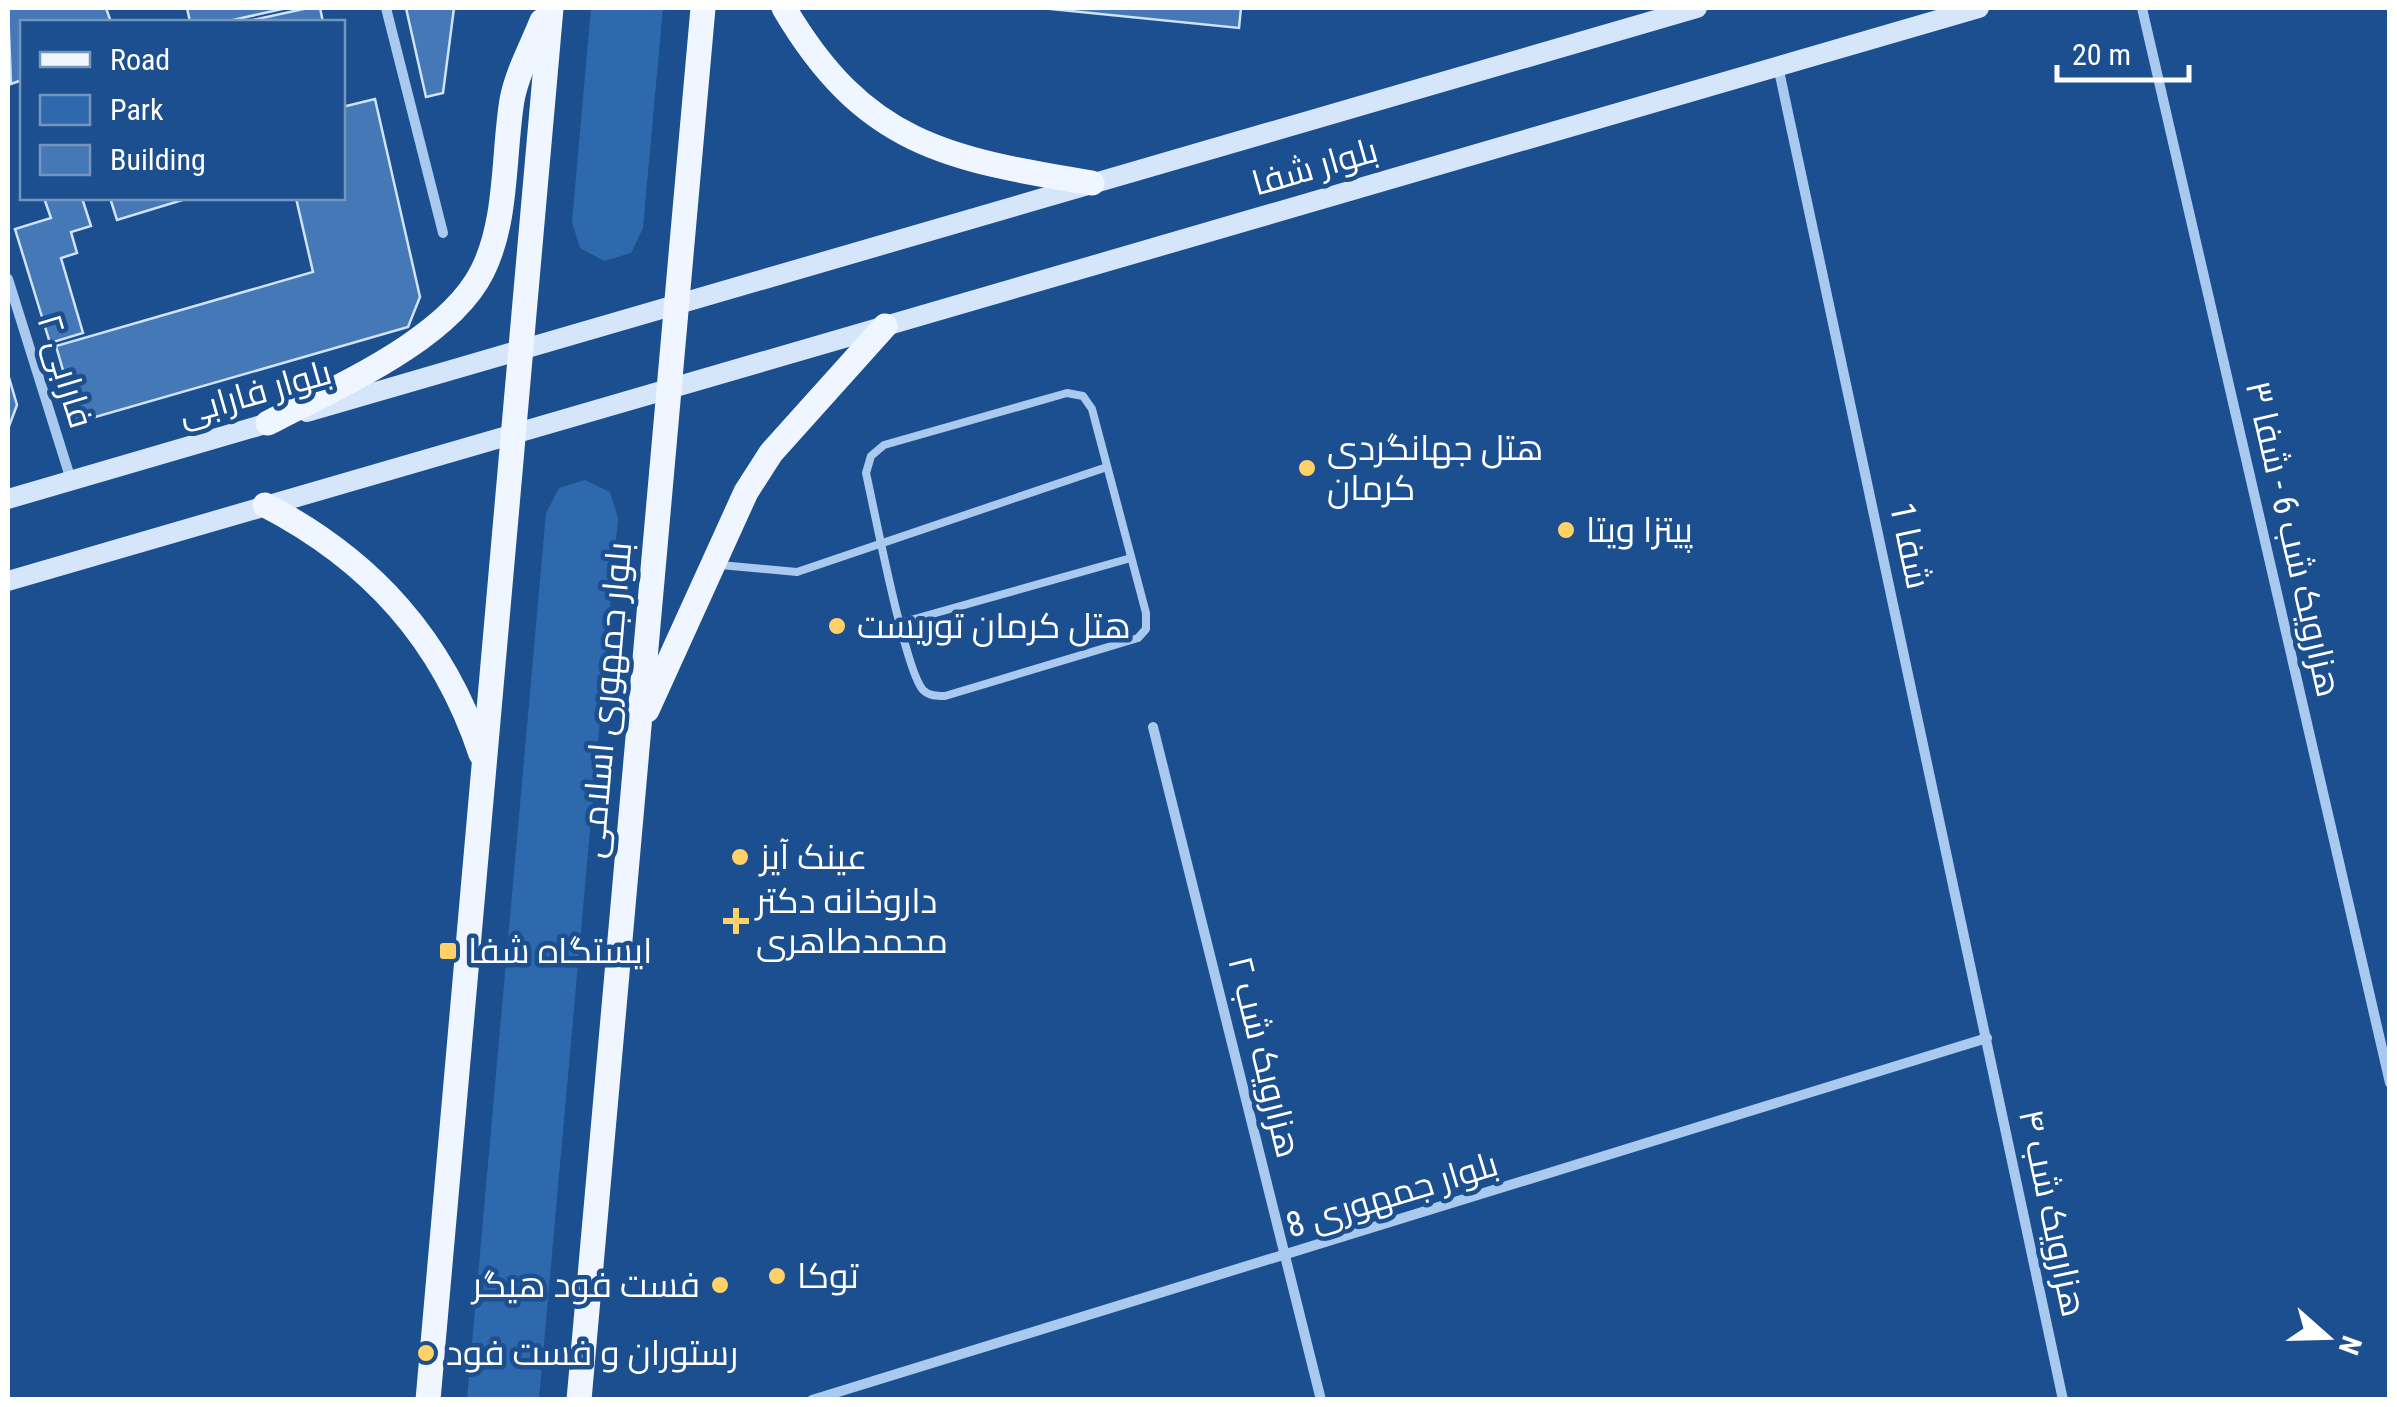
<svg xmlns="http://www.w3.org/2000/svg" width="2397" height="1407" font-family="'Roboto Condensed',Cairo,sans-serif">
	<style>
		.green { fill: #2e69ad }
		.building { fill: #4478b7; stroke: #cfe3fa; stroke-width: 2.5 }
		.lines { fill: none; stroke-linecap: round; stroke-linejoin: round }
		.lane { stroke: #a9c9ee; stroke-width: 8 }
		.street { stroke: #a9c9ee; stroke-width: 10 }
		.secondary { stroke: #d6e6fa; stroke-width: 20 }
		.primary { stroke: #f0f6ff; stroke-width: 25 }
		.poi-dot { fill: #ffd166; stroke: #1b4f8f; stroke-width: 4 }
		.labels { text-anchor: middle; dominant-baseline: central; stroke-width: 9; stroke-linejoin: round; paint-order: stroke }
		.street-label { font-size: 35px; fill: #fff; stroke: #1b4f8f }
		.poi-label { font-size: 35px; fill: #fff; stroke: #1b4f8f; text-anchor: start }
	</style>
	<rect width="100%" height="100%" fill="#1b4f8f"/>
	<!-- green -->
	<g class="green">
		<path d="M591,8H663L643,228L631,253L604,261L580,248L572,222Z"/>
		<path d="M585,480L610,492L618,518L539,1399H467L546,513L559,488Z"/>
	</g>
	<!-- building -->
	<g class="building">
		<path d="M8,8H106L111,22H22V80L11,84Z"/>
		<path d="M187,8H287L224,22H190Z"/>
		<path d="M308,8H320L323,22H244Z"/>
		<path d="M406,8H454L443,93L426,97Z"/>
		<path d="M1041,8H1241L1239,28Z"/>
		<path d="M375,99L420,297L408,327L78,422L56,346L313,272L296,198H342V107Z"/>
		<path d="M44,198H82L91,226L71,232L77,253L61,258L83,333L50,343L15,229L51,218Z"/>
		<path d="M110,198H189L117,220Z"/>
		<path d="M8,374L17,405L8,429Z"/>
	</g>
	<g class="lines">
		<!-- lane -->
		<g class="lane">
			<path d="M1067,393L1083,396L1092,409L1146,613V629L1138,638L945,696C937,696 929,696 923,690C905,671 874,508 866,473L871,456L884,445Z"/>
			<path d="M720,565L797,572L1107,467"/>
			<path d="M900,623L1131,558"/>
		</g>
		<!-- street -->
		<g class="street">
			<path d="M386,8L443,233"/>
			<path d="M2142,8L2390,1083"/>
			<path d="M1778,66L2063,1400"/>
			<path d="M8,279L71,480"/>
			<path d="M1153,727L1321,1400"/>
			<path d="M812,1400L1987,1038"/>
		</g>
		<!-- secondary -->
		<g class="secondary">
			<path d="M307,412L1697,8"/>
			<path d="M8,499L279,420"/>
			<path d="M8,581L1979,8"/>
		</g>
		<!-- primary -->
		<g class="primary">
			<path d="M784,8C864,144 946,159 1092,183"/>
			<path d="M268,423C334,388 447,341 482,272C508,221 503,155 512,100C517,73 532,46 542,21"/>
			<path d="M265,505C371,560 443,640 481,754"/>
			<path d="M647,710L746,492L771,453L885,326"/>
			<path d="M428,1400L551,8"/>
			<path d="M579,1400L703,8"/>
		</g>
	</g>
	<!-- markers -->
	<g class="poi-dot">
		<circle cx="1307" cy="468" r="10"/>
		<circle cx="1566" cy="530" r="10"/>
		<circle cx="837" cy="626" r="10"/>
		<circle cx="740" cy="857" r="10"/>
		<path d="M731 906h10v10h10v10h-10v10h-10v-10h-10v-10h10z"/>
		<rect x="438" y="941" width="20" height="20" rx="5"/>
		<circle cx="777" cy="1276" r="10"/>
		<circle cx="720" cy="1285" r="10"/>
		<circle cx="426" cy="1353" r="10"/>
	</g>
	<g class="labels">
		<!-- street labels -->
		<g class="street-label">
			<text transform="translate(1315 167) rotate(-16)">بلوار شفا</text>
			<text transform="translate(65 371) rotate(73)">فارابی ۲</text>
			<text transform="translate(255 393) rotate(-16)">بلوار فارابی</text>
			<text transform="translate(2293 539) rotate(77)">هزارویک شب 6 - شفا ۳</text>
			<text transform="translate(1910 546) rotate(78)">شفا 1</text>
			<text transform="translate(606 700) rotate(-85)">بلوار جمهوری اسلامی</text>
			<text transform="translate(1264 1057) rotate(76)">هزارویک شب ۲</text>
			<text transform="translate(1392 1195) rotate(-17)">بلوار جمهوری 8</text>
			<text transform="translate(2052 1213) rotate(78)">هزارویک شب ۴</text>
		</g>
		<!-- poi labels -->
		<g class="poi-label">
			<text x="1327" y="448">هتل جهانگردی<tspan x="1327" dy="40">کرمان</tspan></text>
			<text x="1586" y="530">پیتزا ویتا</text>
			<text x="857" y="626">هتل کرمان توریست</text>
			<text x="760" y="857">عینک آیز</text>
			<text x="756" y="901">داروخانه دکتر<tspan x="756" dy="40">محمدطاهری</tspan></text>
			<text x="468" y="951">ایستگاه شفا</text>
			<text x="797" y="1276">توکا</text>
			<text x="700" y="1285" text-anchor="end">فست فود هیگر</text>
			<text x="446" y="1353">رستوران و فست فود</text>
		</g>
	</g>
	<!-- border -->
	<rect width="2397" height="1407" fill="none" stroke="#ffffff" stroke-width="20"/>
	<!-- legend -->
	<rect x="20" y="20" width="325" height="180" fill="#1b4f8f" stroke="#7695bc" stroke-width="2.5"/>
	<rect x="40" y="52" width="50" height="15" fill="#f0f6ff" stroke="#7695bc" stroke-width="2.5"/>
	<text x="110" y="70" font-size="30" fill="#ffffff">Road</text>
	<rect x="40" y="95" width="50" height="30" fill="#2e69ad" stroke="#7695bc" stroke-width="2.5"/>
	<text x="110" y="120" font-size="30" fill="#ffffff">Park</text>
	<rect x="40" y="145" width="50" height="30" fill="#4478b7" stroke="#7695bc" stroke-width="2.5"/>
	<text x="110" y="170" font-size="30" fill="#ffffff">Building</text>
	<!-- north arrow -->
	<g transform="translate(2327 1337) rotate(110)" stroke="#1b4f8f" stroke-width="8" paint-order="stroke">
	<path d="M0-8L18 38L0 25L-18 38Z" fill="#ffffff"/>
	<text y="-15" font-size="28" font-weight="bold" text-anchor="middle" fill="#ffffff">N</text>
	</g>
	<!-- scale -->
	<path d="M2057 65v15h132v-15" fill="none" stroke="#ffffff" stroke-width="5"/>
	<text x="2072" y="65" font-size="30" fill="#ffffff" stroke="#1b4f8f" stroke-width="8" paint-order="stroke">20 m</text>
</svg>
